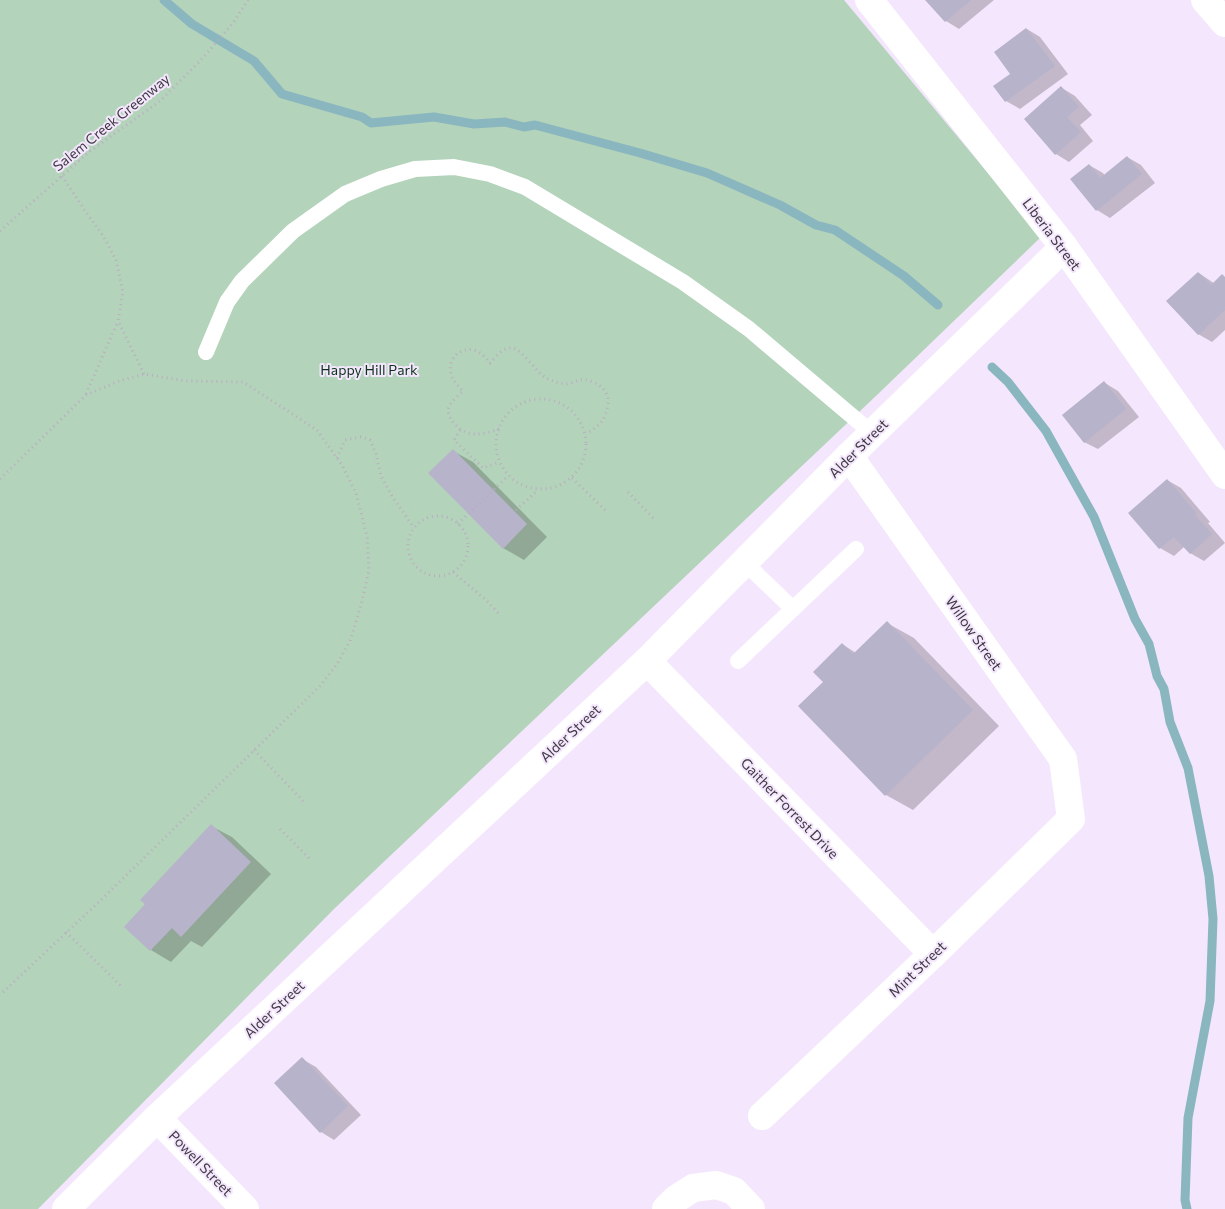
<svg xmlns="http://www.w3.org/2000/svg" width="1225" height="1209" font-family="Commissioner,sans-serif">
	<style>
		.green { fill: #b4d3bb }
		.shadow { fill: #0003 }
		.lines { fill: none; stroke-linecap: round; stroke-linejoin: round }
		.stream { stroke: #8ab6bf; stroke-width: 9 }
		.building { fill: #b7b3ca }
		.path { stroke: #b9aec0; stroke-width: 3; stroke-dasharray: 1 4; stroke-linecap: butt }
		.service { stroke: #fff; stroke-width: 16 }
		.minor { stroke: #fff; stroke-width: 28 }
		.labels { text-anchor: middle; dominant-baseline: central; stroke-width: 4; stroke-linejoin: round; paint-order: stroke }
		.street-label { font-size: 14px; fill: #3e3941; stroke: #f4e7fd }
		.park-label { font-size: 14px; fill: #0b3219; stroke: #f4e7fd }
	</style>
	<rect width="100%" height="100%" fill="#f4e7fd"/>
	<!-- green -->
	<path class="green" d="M0,0H844L1041,237L878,394L334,909L38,1209H0Z"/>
	<!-- shadow -->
	<g class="shadow">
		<path d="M927,0H994L959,29L946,21Z"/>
		<path d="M1027,29L1040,37L1068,74L1020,109L1006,101L995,86L1012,74Z"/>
		<path d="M1062,88L1075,96L1092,115L1080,125L1093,141L1069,162L1056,154Z"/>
		<path d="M1127,157L1141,165L1155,183L1110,218L1097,210L1072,179L1089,165L1103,173L1105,176Z"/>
		<path d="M1199,273L1215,284L1225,277V330L1212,342L1198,334Z"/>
		<path d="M1105,383L1118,391L1139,417L1098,449L1084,442Z"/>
		<path d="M453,451L473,462L547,537L524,560L503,548Z"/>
		<path d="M1167,480L1181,488L1210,522L1208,523L1225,543L1204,561L1190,553L1184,547L1174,556L1160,548Z"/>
		<path d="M887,623L914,638L999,726L913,810L886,795L825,682L842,644L856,653Z"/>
		<path d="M211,826L232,837L271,874L202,947L191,941L171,962L151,950Z"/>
		<path d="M302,1059L316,1067L361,1115L334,1140L321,1132Z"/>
	</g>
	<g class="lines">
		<!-- stream -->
		<g class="stream">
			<path d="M164,0L192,24L254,61L282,94L362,117L371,123L434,117L474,124L505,122L524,127L535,125L640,153L707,173L780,205L816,225L835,230L904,276L938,305"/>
			<path d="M992,367L1008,382L1046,431L1094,517L1135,619L1149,644L1157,676L1164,689L1170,722L1188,768L1209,876L1213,919L1210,1001L1188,1118L1185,1200L1187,1209"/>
		</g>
	</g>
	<!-- building -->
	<g class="building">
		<path d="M925,0H971L945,22Z"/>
		<path d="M1026,28L1055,66L1005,102L993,86L1010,74L994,52Z"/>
		<path d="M1061,86L1079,107L1067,117L1081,132L1055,155L1024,119Z"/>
		<path d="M1127,156L1142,174L1096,211L1070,179L1089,164L1100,178Z"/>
		<path d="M1198,272L1211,285L1222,274L1225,277V310L1198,335L1166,301Z"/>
		<path d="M1104,381L1126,409L1084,443L1062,415Z"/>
		<path d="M453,449L527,524L503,549L428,473Z"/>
		<path d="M1167,479L1197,514L1195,515L1212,534L1190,554L1174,537L1159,549L1128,513Z"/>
		<path d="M887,621L973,710L885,796L798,706L823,682L813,672L842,643L853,654Z"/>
		<path d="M211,824L251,862L181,937L172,928L150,951L124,927L145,904L140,900Z"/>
		<path d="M302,1057L348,1106L320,1133L274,1083Z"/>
	</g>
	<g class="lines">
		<!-- path -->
		<g class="path">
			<path d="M62,176L86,212L104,237L116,260L123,292L118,321L144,374"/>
			<path d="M0,231L89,152L160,101L200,61L233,23L248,0"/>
			<path d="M86,394L118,321"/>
			<circle cx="541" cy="444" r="45"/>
			<path d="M499,429C483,435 467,438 455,424C451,420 448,415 448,410C449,403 458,396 463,391C458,386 453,381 451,374C447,360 459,347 474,350C481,352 486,358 490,363C496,357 503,347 512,348C522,349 536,372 546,378C552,381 558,383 565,384C570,384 575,381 580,380C593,378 611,390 608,404C605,421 600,425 586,434"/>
			<path d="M460,430L454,440L483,468L500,462"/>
			<path d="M337,458L345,440L361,437L370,440L376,454L381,476L392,496L414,528"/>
			<path d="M572,478L607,512"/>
			<path d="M0,479L86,395L119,381L144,374L186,381L243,382L317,430L342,465L356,493L367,536L369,570L361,605L350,641L337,664L321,685L103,898L0,995"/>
			<path d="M628,492L654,519"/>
			<path d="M516,510L538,490"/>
			<circle cx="438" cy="546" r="30"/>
			<path d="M458,524L508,476"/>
			<path d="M453,572L486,600L500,615"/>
			<path d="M254,750L306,804"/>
			<path d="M280,829L309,858"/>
			<path d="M66,932L121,986"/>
		</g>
		<!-- service -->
		<g class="service">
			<path d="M206,352L227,302L242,281L293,231L345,194L381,179L415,169L454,167L490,174L525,187L683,282L749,329L872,433"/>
			<path d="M744,562L793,609"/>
			<path d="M738,661L856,549"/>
		</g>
		<!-- minor -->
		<g class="minor">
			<path d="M869,0L1064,247L1225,475"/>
			<path d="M1205,0L1225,23"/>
			<path d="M647,661L933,954"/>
			<path d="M762,1116L933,954L1071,819L1063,759L849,456"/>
			<path d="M157,1118L245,1209"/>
			<path d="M66,1209L157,1118L647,661L849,456L1064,247"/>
			<path d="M666,1209L676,1199L693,1188L716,1185L734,1191L751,1209"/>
		</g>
	</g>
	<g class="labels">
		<!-- street labels -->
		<g class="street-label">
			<text transform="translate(111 122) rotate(-39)">Salem Creek Greenway</text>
			<text transform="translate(1052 234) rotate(53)">Liberia Street</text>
			<text transform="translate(858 448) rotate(-45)">Alder Street</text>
			<text transform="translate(974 633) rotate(55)">Willow Street</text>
			<text transform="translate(570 733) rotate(-43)">Alder Street</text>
			<text transform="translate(790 808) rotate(46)">Gaither Forrest Drive</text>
			<text transform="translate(917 969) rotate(-44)">Mint Street</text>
			<text transform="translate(274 1009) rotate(-43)">Alder Street</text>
			<text transform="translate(201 1163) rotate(46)">Powell Street</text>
		</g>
		<!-- park labels -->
		<g class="park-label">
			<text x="369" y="369">Happy Hill Park</text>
		</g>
	</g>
</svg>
